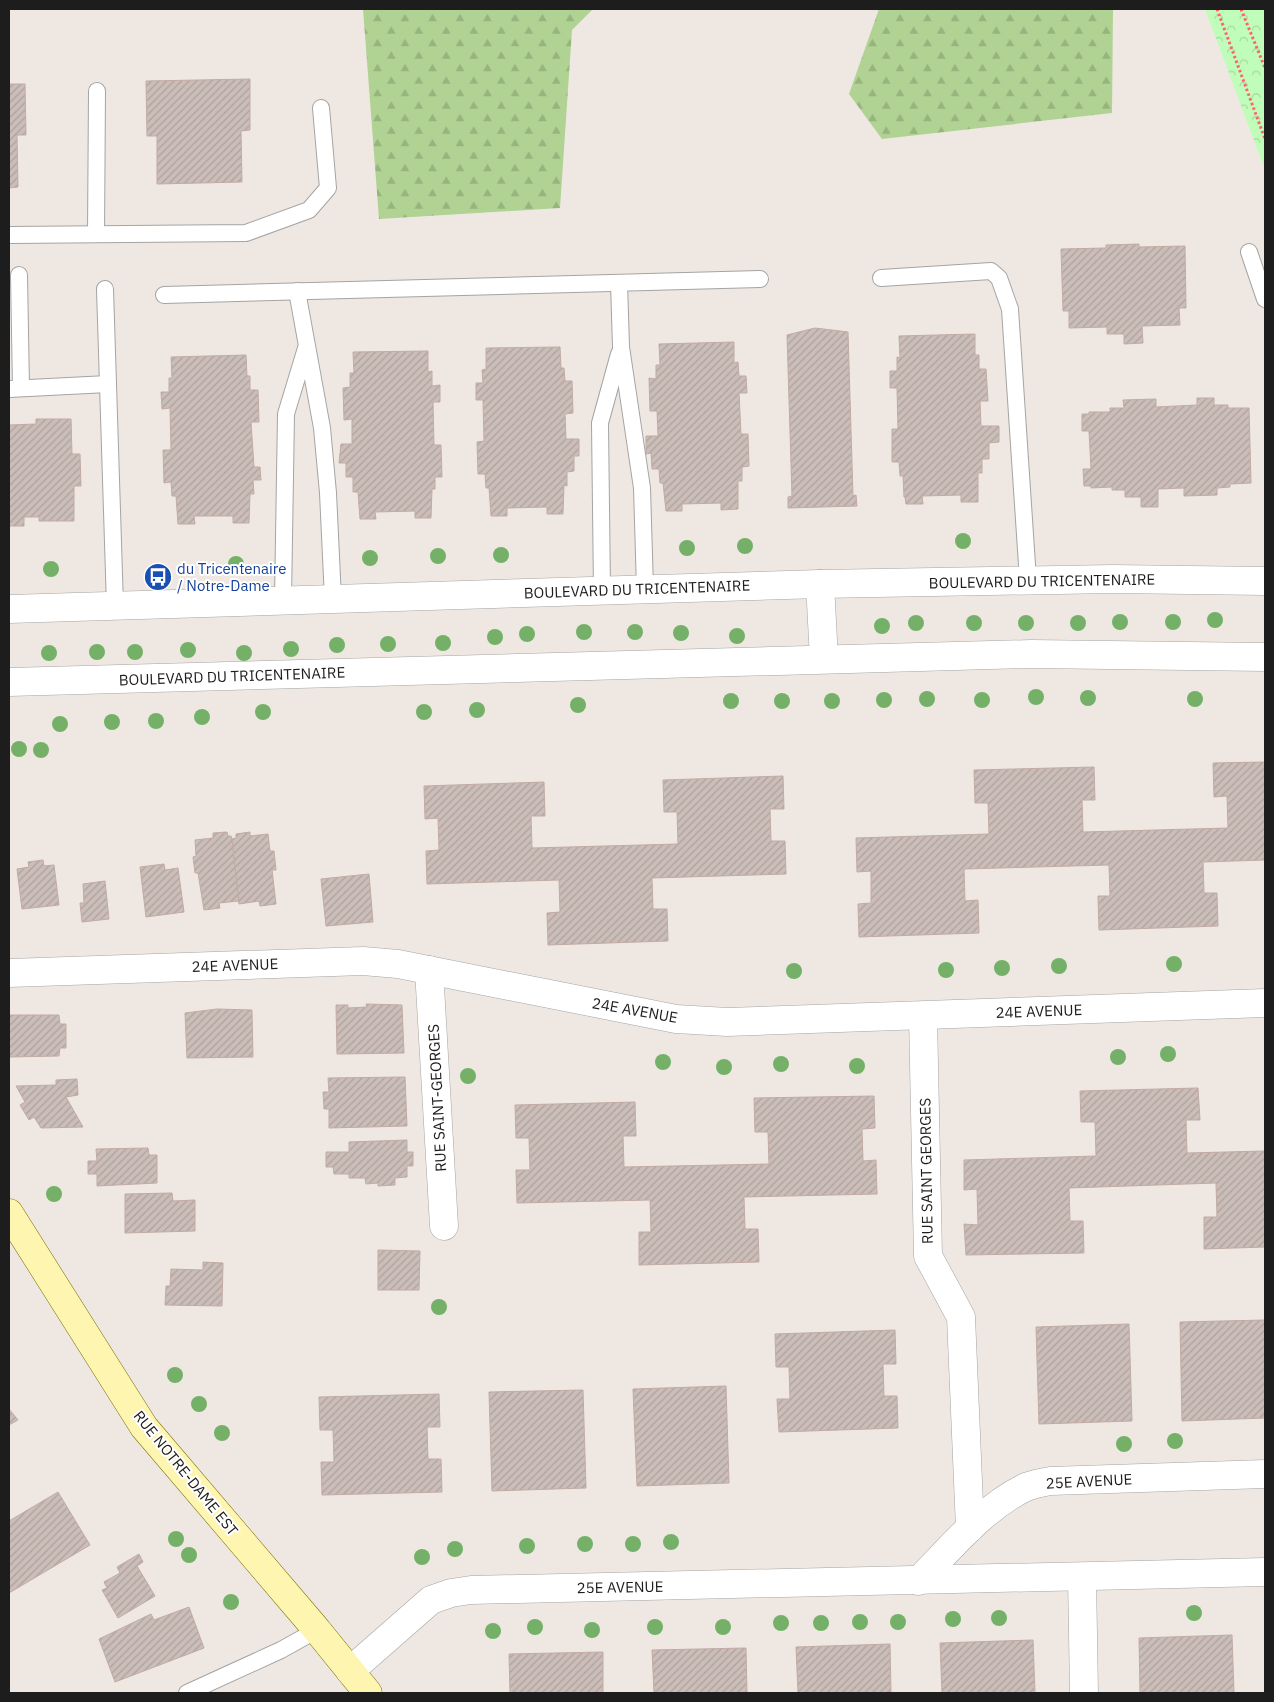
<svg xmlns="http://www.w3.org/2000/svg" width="1274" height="1702" font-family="'IBM Plex Sans',sans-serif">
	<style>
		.forest { fill: url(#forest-firs) }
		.park { fill: url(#park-crowns) }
		.building { fill: url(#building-hatch); stroke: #c2aba3 }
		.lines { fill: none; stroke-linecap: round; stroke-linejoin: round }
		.service-casing { stroke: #a4a4a4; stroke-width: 18 }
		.minor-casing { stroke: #a4a4a4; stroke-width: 29 }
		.tertiary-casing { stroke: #a4a4a4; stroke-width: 29 }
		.secondary-casing { stroke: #787000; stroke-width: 29 }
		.path { stroke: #ff636e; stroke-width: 3; stroke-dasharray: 2.5 2.5; stroke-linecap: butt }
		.service { stroke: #fff; stroke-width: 16 }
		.minor { stroke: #fff; stroke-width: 28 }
		.tertiary { stroke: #fff; stroke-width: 28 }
		.secondary { stroke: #fef5b0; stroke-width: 28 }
		.tree { fill: #74b067 }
		.labels { text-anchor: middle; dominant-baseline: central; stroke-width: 4; stroke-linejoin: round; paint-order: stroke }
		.transit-label { font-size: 15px; fill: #164399; stroke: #fff; text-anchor: start }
		.street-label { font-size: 15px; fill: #1d1d1d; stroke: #fff }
	</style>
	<defs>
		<pattern id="forest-firs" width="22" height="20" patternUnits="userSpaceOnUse" patternTransform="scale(1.25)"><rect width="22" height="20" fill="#b0d293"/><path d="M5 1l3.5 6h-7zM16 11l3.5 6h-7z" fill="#97b47e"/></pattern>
		<pattern id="park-crowns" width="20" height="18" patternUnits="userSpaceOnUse" patternTransform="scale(1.25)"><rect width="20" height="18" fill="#c0fdba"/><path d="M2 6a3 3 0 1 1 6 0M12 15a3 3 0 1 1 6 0" fill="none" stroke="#a5d89f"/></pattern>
		<pattern id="building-hatch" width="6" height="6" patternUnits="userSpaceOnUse" patternTransform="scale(1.25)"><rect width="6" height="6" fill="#cbbdb8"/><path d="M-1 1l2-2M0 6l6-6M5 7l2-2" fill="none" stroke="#aea29e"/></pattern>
	</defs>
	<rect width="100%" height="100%" fill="#efe8e2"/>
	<!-- forest -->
	<g class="forest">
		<path d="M363,9H593L572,30L560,208L379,219Z"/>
		<path d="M879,9H1113L1112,113L882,139L849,94Z"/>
	</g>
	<!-- park -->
	<path class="park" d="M1205,9H1265V170Z"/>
	<!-- building -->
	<g class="building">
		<path d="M250,79V130L241,131L242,182L157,184V136H147L146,81Z"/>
		<path d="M9,84H25L26,135H17L18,187L9,188Z"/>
		<path d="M1139,244V247L1185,246L1186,308H1179L1180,325L1142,326L1143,343L1124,344V334H1107V327L1069,328V311H1063L1061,249L1106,248V245Z"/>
		<path d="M815,328L848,332L853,496L856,495L857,506L788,508V497L792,496L787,335Z"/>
		<path d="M975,334V355H979V369H986L988,401H980L981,426H999V442L989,443V459H982V473H978V502H961V495L922,496L923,504H906L905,497H904L903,476H900L899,462H892V429H898L897,388H890V371H897V357L900,358L899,336Z"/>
		<path d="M734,342V363L738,362L739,376H746L747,393H739L741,434H748L749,466L742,467V481H738V509L721,510V503L682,504V511H666L663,483H660L659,469H652L651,453L646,454V436H658L657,411H650L649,378L656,379V365H660L659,344Z"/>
		<path d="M560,347L561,368H564L565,381H572L573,413L565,414L566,439H579V456H574V471L567,472V486L564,485L563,514H547V507L507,508V516H491L489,488H486L485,474H478L477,442L484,441L483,400H476V383H483L482,370L486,369V348Z"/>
		<path d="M428,351V372L432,371V386L440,385V402H433L434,445H441L442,477H435V489H432L431,518H415V511L375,512L376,519H360L358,492H353V477H346V463H339L341,444H352V419L344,420L343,388L350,387V373H354L353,352Z"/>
		<path d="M246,355L247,376H250V390H258L259,422H251L254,467H260L261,480H253L254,494H250L249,523H233V516H194L195,524H178L176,496H172L171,482L164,483L163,450H171L170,408L162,409L161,392H169V378H172L171,357Z"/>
		<path d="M1197,398H1214V405H1228V408H1249L1251,483L1230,484V487L1217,488V495L1184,496V488L1158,489V507H1141V497H1125V490H1112V487L1091,488V486H1084L1083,469H1091L1089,431H1082V414H1089V412H1110V408H1124L1123,400L1156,399V407L1197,405Z"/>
		<path d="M36,419H71L72,454H80L81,486H74V521H39V517H24V526H9V425L36,424Z"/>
		<path d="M1265,762V860L1203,862L1204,893H1217L1218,926L1099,930L1098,896H1110L1109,865L964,869L965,901L978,900L979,933L859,937L858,904L871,903V871L857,872L856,838L989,834L988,803H975L974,770L1094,767L1095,800H1082L1083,832L1228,828L1227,796L1214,797L1213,763Z"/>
		<path d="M783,776L784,809H770L771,841H785L786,874L652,878L653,909H667L668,941L548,945L547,913L560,912L559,880L427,884L426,851L439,850L438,818L425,819L424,786L544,782L545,816H531L532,848L678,844L677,812H664L663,780Z"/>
		<path d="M227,832L228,836H231L232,839L239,901L219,903L220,908L204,910L198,873H195L193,857L196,856L195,840L213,838V833Z"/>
		<path d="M250,832V836L268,834L270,851H274L276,870H272L276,904L260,906L259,901L239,904L232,839L236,838V834Z"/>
		<path d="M43,860L44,866L54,865L59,905L22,909L17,869L29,867L28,862Z"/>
		<path d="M164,864L165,870L178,868L184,912L146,917L140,867Z"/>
		<path d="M369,874L373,922L326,926L321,879Z"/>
		<path d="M105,881L109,919L82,922L80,903H84L83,884Z"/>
		<path d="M366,1004L402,1005L404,1053L337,1054L336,1005H348V1008L367,1007Z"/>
		<path d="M217,1009L252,1010L253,1057L187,1058L185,1013Z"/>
		<path d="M9,1015H59L60,1024H66V1048H60L59,1056L9,1057Z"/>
		<path d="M405,1077L407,1126L329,1128V1109H324L323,1092H329L328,1078Z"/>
		<path d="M77,1079L78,1095L66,1097L83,1127L41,1128L34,1117L29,1120L20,1105L25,1102L16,1086L56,1085V1080Z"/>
		<path d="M1198,1088L1200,1120H1186L1187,1153L1265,1151V1247L1204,1249V1217H1217L1216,1183L1069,1188L1070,1221H1083L1084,1253L966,1255L964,1224L978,1225L977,1189L964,1190V1160L1096,1156L1095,1122H1081L1080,1091Z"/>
		<path d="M874,1096L875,1128L862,1129L863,1161L876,1160L877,1194L744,1197L745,1229H758L759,1262L639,1265V1232H651L650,1200L517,1203L516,1170H530L529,1138H516L515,1105L635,1102L636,1136H623L624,1167L769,1164L768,1132H755L754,1098Z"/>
		<path d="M407,1140V1152H413V1166H407V1177L395,1178V1185L378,1186V1183L366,1184L365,1178H349V1174H334L333,1167H326V1152H349V1142Z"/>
		<path d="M148,1148L149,1155H157V1183L97,1186V1174H88V1161H97L96,1149Z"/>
		<path d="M172,1193L173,1201L195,1200V1231L125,1233V1194Z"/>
		<path d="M378,1250L420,1251L419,1290H378Z"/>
		<path d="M203,1262L223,1263L222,1306L165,1305L166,1286H170L171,1269L203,1270Z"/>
		<path d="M1265,1320V1418L1182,1421L1180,1322Z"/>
		<path d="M1129,1324L1132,1421L1039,1424L1036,1327Z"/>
		<path d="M895,1330L896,1364H883L884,1396H897L898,1428L779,1432L777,1399H790L789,1367H776L775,1334Z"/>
		<path d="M726,1386L729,1483L637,1486L633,1389Z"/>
		<path d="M583,1390L586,1488L492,1491L489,1392Z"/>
		<path d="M439,1394L440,1427H427L428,1459H441L442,1492L322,1495L321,1462H334L333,1430H320L319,1397Z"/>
		<path d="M9,1409L18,1420L9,1425Z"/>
		<path d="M58,1492L90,1545L9,1593V1521Z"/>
		<path d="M139,1554L143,1562L137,1566L155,1596L118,1618L102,1590L107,1588L104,1582L120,1573L117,1567Z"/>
		<path d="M189,1607L204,1648L115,1682L99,1639L151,1614L154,1620Z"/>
		<path d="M1232,1635L1234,1693H1140L1139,1638Z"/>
		<path d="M1033,1640L1035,1693H942L940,1643Z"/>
		<path d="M890,1644L891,1693H798L796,1647Z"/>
		<path d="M746,1648L747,1693H654L652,1650Z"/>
		<path d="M603,1652V1693H510L509,1654Z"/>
	</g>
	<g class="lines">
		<defs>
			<g id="service">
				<path d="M96,234L97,91"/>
				<path d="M9,235L246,233L309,210L328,188L321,108"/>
				<path d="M1249,252L1265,299"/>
				<path d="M19,275L21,388"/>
				<path d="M881,278L991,271L999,278L1010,309L1028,580"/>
				<path d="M619,283L621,347L642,488L645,589"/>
				<path d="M105,289L115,606"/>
				<path d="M297,291L322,428L328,493L333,599"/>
				<path d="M164,295L760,279"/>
				<path d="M9,389L108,384"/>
				<path d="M602,591L600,423L619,354"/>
				<path d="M283,600L286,414L306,348"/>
				<path d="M187,1693L281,1650L317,1630"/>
			</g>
			<g id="minor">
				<path d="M429,970L444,1226"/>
				<path d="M9,973L363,961L398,964L676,1019L727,1022L1265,1003"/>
				<path d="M923,1016L928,1256L961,1317L970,1528"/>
				<path d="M1082,1577L1084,1693"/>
				<path d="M918,1581C951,1548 982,1509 1024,1488C1032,1484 1042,1483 1050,1481L1265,1474"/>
				<path d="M350,1671L431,1600L451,1593L471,1590L1265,1572"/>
			</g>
			<g id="tertiary">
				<path d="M820,584L824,659"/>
				<path d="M9,609L820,584L1113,579L1265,581"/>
				<path d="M9,682L1031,654L1265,657"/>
			</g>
			<path id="secondary" d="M9,1213L144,1427L317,1630L368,1693"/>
		</defs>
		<!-- service casing -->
		<use href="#service" class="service-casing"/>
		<!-- minor casing -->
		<use href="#minor" class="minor-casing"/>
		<!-- tertiary casing -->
		<use href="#tertiary" class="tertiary-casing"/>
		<!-- secondary casing -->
		<use href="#secondary" class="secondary-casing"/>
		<!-- path -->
		<g class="path">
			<path d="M1217,9L1265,139"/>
			<path d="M1241,9L1265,68"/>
		</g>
		<!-- service -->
		<use href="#service" class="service"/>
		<!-- minor -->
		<use href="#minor" class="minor"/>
		<!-- tertiary -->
		<use href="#tertiary" class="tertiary"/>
		<!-- secondary -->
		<use href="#secondary" class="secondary"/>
	</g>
	<!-- trees -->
	<g class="tree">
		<circle cx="963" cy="541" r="8"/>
		<circle cx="745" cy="546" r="8"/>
		<circle cx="687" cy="548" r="8"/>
		<circle cx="501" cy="555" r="8"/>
		<circle cx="438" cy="556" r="8"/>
		<circle cx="370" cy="558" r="8"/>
		<circle cx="236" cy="564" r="8"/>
		<circle cx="51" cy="569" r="8"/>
		<circle cx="1215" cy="620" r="8"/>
		<circle cx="1120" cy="622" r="8"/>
		<circle cx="1173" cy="622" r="8"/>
		<circle cx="916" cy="623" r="8"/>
		<circle cx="974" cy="623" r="8"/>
		<circle cx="1026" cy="623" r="8"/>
		<circle cx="1078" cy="623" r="8"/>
		<circle cx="882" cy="626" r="8"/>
		<circle cx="584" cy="632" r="8"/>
		<circle cx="635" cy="632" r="8"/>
		<circle cx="681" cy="633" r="8"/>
		<circle cx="527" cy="634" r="8"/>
		<circle cx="737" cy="636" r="8"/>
		<circle cx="495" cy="637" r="8"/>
		<circle cx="443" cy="643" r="8"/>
		<circle cx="388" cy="644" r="8"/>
		<circle cx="337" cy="645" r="8"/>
		<circle cx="291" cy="649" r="8"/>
		<circle cx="188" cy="650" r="8"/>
		<circle cx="97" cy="652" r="8"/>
		<circle cx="135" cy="652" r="8"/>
		<circle cx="49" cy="653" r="8"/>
		<circle cx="244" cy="653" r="8"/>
		<circle cx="1036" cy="697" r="8"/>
		<circle cx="1088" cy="698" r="8"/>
		<circle cx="927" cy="699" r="8"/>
		<circle cx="1195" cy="699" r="8"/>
		<circle cx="884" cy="700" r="8"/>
		<circle cx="982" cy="700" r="8"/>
		<circle cx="731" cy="701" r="8"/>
		<circle cx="782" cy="701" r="8"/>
		<circle cx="832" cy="701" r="8"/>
		<circle cx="578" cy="705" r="8"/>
		<circle cx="477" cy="710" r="8"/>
		<circle cx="263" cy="712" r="8"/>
		<circle cx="424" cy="712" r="8"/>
		<circle cx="202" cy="717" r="8"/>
		<circle cx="156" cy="721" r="8"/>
		<circle cx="112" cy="722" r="8"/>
		<circle cx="60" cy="724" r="8"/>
		<circle cx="19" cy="749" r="8"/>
		<circle cx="41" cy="750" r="8"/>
		<circle cx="1174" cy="964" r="8"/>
		<circle cx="1059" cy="966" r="8"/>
		<circle cx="1002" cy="968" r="8"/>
		<circle cx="946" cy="970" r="8"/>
		<circle cx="794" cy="971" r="8"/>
		<circle cx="1168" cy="1054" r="8"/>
		<circle cx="1118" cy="1057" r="8"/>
		<circle cx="663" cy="1062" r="8"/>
		<circle cx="781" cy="1064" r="8"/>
		<circle cx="857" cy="1066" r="8"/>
		<circle cx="724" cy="1067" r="8"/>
		<circle cx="468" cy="1076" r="8"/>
		<circle cx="54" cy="1194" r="8"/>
		<circle cx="439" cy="1307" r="8"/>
		<circle cx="175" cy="1375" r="8"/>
		<circle cx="199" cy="1404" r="8"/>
		<circle cx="222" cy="1433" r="8"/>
		<circle cx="1175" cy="1441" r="8"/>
		<circle cx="1124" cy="1444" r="8"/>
		<circle cx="176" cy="1539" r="8"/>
		<circle cx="671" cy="1542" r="8"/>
		<circle cx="585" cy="1544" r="8"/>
		<circle cx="633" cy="1544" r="8"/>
		<circle cx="527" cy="1546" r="8"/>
		<circle cx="455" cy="1549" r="8"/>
		<circle cx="189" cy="1555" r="8"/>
		<circle cx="422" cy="1557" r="8"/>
		<circle cx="231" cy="1602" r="8"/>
		<circle cx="1194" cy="1613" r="8"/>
		<circle cx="999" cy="1618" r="8"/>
		<circle cx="953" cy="1619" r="8"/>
		<circle cx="860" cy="1622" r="8"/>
		<circle cx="898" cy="1622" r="8"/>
		<circle cx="781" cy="1623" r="8"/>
		<circle cx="821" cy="1623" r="8"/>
		<circle cx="535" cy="1627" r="8"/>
		<circle cx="655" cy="1627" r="8"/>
		<circle cx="723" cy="1627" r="8"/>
		<circle cx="592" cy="1630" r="8"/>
		<circle cx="493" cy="1631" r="8"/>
	</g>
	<!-- icons -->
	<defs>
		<symbol id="bus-disc" viewBox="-11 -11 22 22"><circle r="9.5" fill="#1a4fb4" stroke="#fff"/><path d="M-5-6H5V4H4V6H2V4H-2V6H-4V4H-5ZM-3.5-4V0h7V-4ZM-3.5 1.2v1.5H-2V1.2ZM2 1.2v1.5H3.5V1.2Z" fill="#fff"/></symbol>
	</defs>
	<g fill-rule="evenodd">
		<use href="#bus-disc" x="142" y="561" width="32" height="32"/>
	</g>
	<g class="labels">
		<!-- transit labels -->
		<g class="transit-label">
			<text x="177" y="568">du Tricentenaire<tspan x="177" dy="17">/ Notre-Dame</tspan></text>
		</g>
		<!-- street labels -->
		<g class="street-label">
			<text transform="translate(1042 581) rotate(-1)">BOULEVARD DU TRICENTENAIRE</text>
			<text transform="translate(637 589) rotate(-2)">BOULEVARD DU TRICENTENAIRE</text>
			<text transform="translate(232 676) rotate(-2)">BOULEVARD DU TRICENTENAIRE</text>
			<text transform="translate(235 965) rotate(-2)">24E AVENUE</text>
			<text transform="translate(635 1010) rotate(10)">24E AVENUE</text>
			<text transform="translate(1039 1011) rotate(-2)">24E AVENUE</text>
			<text transform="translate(437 1098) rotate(-93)">RUE SAINT-GEORGES</text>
			<text transform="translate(926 1171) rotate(-91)">RUE SAINT GEORGES</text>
			<text transform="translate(186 1473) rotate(51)">RUE NOTRE-DAME EST</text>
			<text transform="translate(1089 1481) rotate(-3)">25E AVENUE</text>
			<text transform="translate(620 1587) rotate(-1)">25E AVENUE</text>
		</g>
	</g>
	<!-- border -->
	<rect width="1274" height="1702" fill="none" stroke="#1d1d1d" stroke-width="20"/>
</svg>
